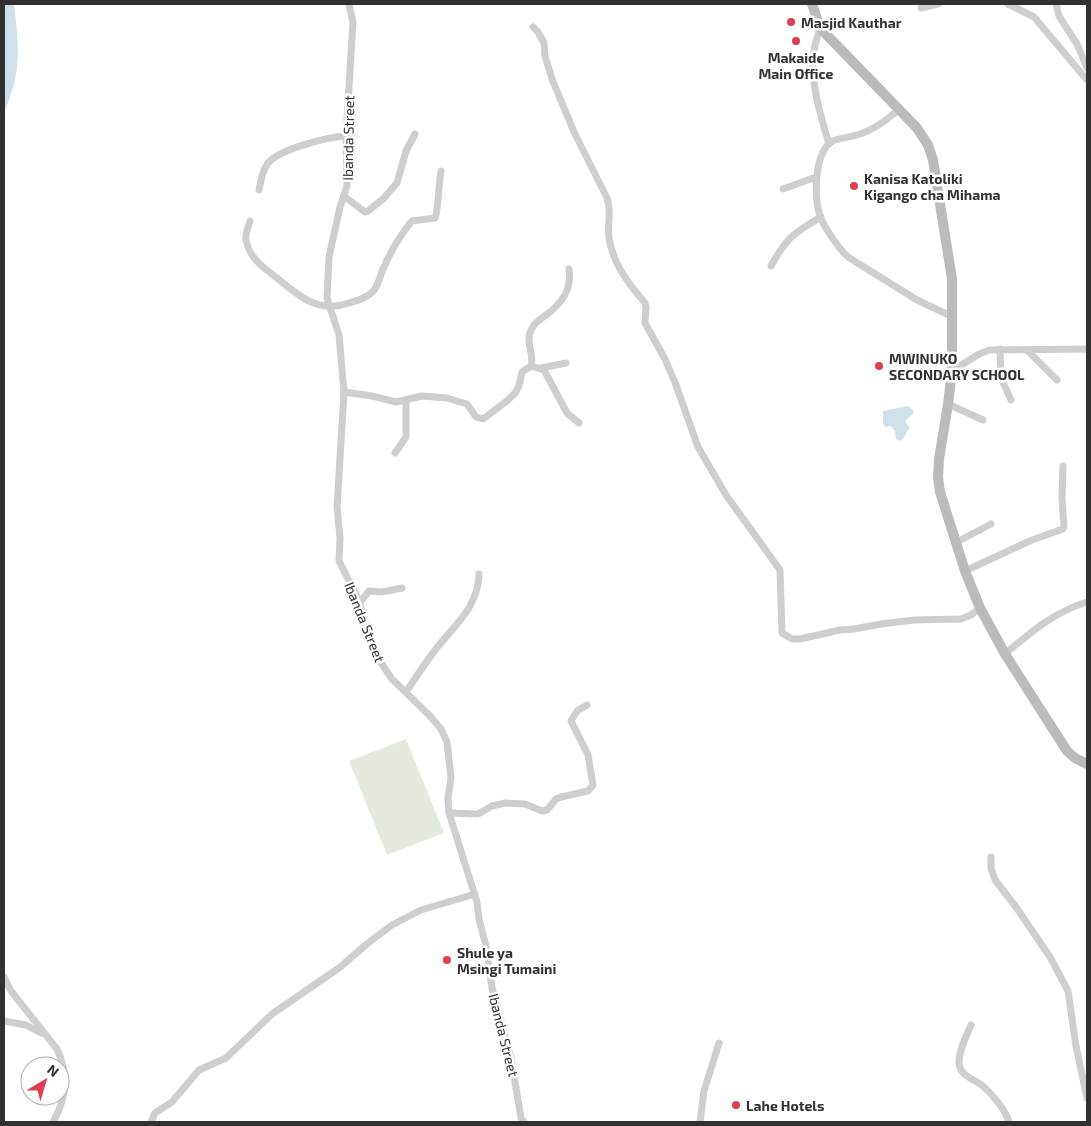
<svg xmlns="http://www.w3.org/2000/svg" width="1091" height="1126" font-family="'Exo 2',sans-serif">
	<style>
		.green { fill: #e5eade }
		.water { fill: #cee1eb }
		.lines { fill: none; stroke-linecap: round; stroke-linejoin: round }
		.street { stroke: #cecece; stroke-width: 7 }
		.secondary { stroke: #bbb; stroke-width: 10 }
		.poi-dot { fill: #dd3f52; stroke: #fff; stroke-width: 2 }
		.labels { text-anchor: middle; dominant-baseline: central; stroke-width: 5; stroke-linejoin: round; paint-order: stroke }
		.poi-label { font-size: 14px; font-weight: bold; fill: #313131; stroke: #fff; text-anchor: start }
		.street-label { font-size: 14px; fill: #313131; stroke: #fff }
	</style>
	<rect width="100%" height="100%" fill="#fff"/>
	<!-- green -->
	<path class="green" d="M406,739L444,833L387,855L349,761Z"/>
	<!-- water -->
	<g class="water">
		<path d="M4,4H14C19,46 22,72 4,112Z"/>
		<path d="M908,406L912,409L914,413L906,420V423L910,428C905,432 906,438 900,441L896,439L895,431L891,426L886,427L883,424V411Z"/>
	</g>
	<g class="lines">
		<!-- street -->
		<g class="street">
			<path d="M349,4L353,23L346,136L347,186L340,207L329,257L327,298L339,335L344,392L337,507L340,538L339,561L359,601L371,644L379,660L392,679L429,715L441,729L447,742L451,778L448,798L449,813L477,902L479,919L487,950L492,988L511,1058L521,1118L524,1122"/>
			<path d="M1008,4L1034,17L1087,80"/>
			<path d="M1056,4L1059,16L1077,44L1087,68"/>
			<path d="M921,8L938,4"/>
			<path d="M533,27L538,32L544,43L545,56L552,79L574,132L607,198C612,212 607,224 609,238C613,264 628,283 645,303L646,307L645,323L665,359L676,385L698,447L726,495L780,570L782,633L792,639H800L840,630L854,629L881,624L914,620L961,619L971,615L980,608"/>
			<path d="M820,28C818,35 815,43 814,51C809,77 821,118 829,144"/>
			<path d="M899,109C885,122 871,132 853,136C846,138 837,138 831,142C814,155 814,197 820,216C824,227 839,249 848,257L917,300L953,317"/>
			<path d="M783,189L816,177"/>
			<path d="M259,190C261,180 263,167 271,160C285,148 328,137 346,136"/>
			<path d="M345,197L365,212L368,211L384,198L397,183L406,151L415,134"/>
			<path d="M250,221C248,227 245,235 246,240C249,258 264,268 277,278C299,296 318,314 349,303C356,301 364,299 370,294C379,288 379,276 384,267C391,251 401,234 412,221L435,218C438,213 439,180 441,171"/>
			<path d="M771,266C787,237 793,234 821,217"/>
			<path d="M1000,349L1001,378L1011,400"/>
			<path d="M1027,350L1057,380"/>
			<path d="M531,366L544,370L567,413L579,423"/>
			<path d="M541,368L566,363"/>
			<path d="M952,371L979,354L990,350L1087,349"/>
			<path d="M344,392L372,396L396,402L422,396L447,398L467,404L476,417L483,419L508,400L515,393L519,386L522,372L531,366C535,354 524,343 532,328C535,322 541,319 546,315C562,303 572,290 569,269"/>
			<path d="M948,404L983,420"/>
			<path d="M395,453L406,437V401"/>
			<path d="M955,543L991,524"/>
			<path d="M965,571L1032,540L1063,529L1064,526L1062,499L1063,466"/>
			<path d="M360,602L369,591L382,592L402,588"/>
			<path d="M1005,654C1031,632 1054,612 1087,602"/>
			<path d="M406,692C415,679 423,666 433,653C452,627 478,609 479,574"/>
			<path d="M449,813L478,814L492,806L505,803L525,804L542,811L547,810L556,799L561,797L588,791L593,785L588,755L571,721L577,711L587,705"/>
			<path d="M991,857V868L995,880L1016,907L1050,957L1068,991L1076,1046L1087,1098"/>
			<path d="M4,977L11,991L57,1049C69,1075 67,1098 53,1122"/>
			<path d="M4,1021L26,1025L41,1033"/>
			<path d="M971,1025C966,1037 959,1050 959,1063C960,1077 975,1079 984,1087C993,1095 1006,1111 1009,1122"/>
			<path d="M151,1122L155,1113L172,1102L199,1070L226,1058L272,1014L339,968L368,943L392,925L421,910L475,894"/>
			<path d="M700,1122L704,1091L719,1043"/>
		</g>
		<!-- secondary -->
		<path class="secondary" d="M812,4L820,28L917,128L928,145L933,160L952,279V371L948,404L939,459L938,478L940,492L965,571L980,608L1005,654L1067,751L1075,758L1087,764"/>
	</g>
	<!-- markers -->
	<g class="poi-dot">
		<circle cx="791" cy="22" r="5"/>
		<circle cx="796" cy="41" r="5"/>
		<circle cx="854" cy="186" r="5"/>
		<circle cx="879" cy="366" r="5"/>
		<circle cx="447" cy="960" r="5"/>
		<circle cx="736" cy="1105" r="5"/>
	</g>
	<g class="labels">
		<!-- poi labels -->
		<g class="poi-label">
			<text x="801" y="22">Masjid Kauthar</text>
			<text x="796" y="57" text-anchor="middle">Makaide<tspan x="796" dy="16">Main Office</tspan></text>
			<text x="864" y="178">Kanisa Katoliki<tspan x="864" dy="16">Kigango cha Mihama</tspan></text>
			<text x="889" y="358">MWINUKO<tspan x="889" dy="16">SECONDARY SCHOOL</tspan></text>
			<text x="457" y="952">Shule ya<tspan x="457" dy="16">Msingi Tumaini</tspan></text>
			<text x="746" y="1105">Lahe Hotels</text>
		</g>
		<!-- street labels -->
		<g class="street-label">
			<text transform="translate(348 138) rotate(-89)">Ibanda Street</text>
			<text transform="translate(365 622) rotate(68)">Ibanda Street</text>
			<text transform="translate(504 1035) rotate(76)">Ibanda Street</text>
		</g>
	</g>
	<!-- border -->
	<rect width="1091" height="1126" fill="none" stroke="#313131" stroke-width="10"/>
	<!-- north arrow -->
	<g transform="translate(45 1081) rotate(38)"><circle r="24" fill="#ffffff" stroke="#adadad"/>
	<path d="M0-4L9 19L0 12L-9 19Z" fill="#dd3f52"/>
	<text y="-8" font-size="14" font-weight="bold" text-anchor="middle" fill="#313131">N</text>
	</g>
</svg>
